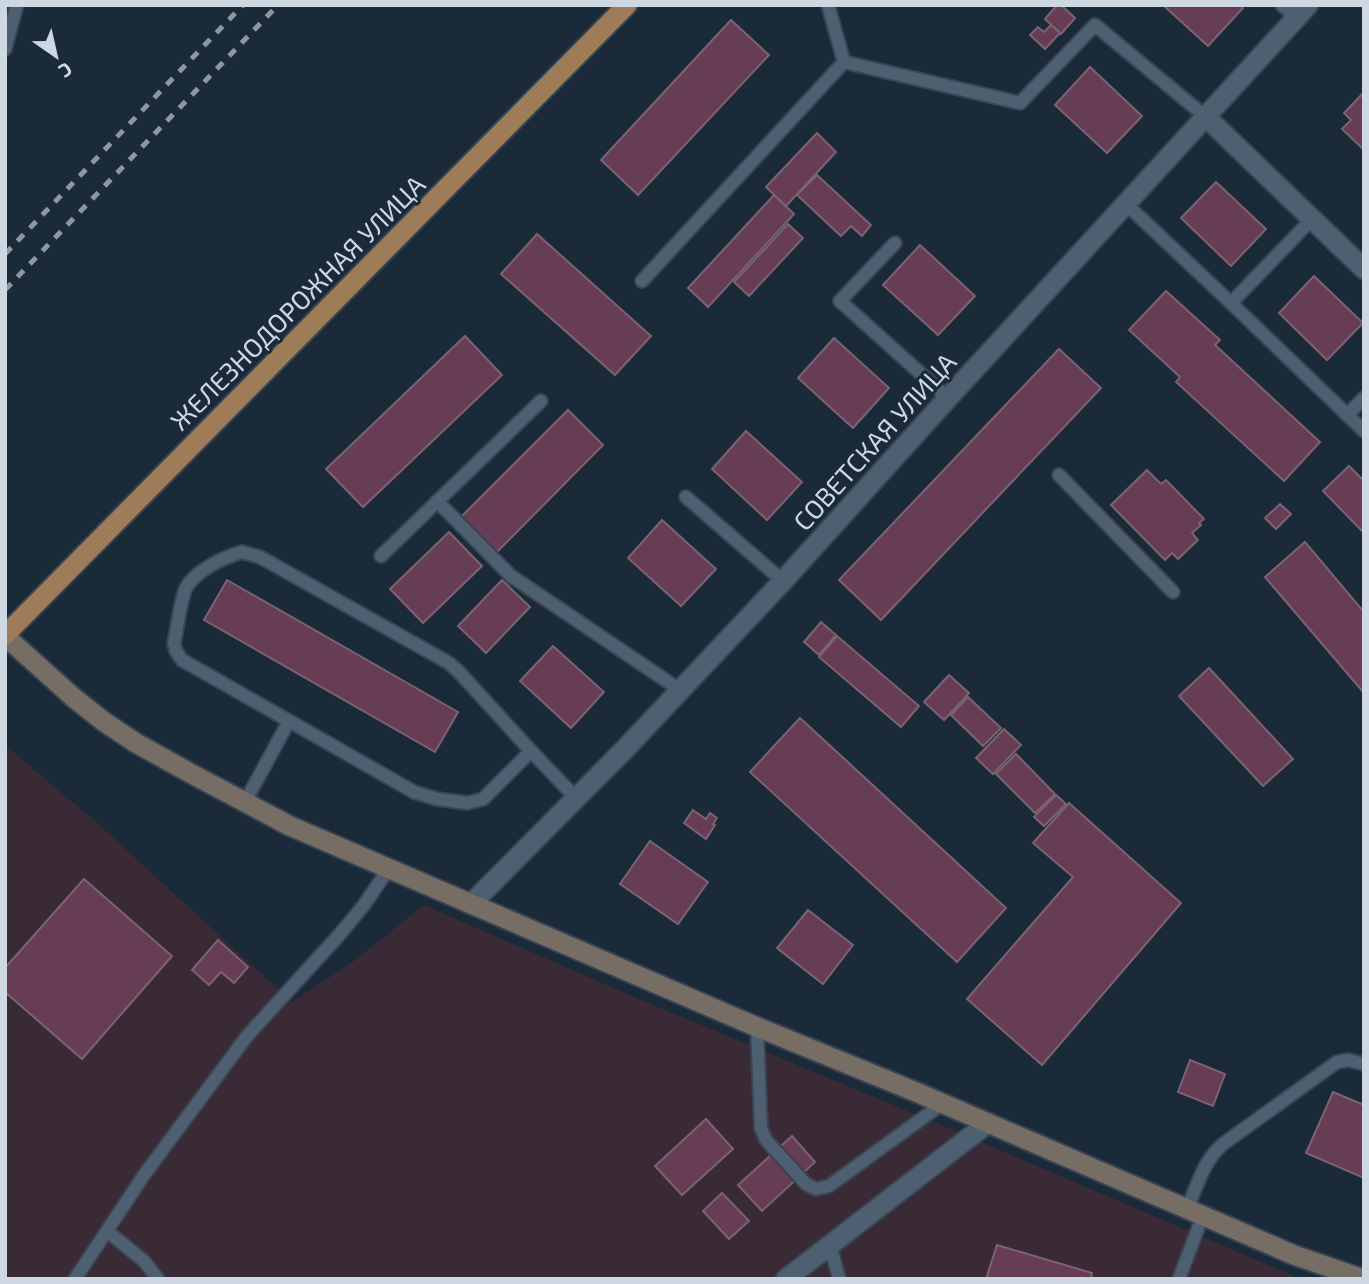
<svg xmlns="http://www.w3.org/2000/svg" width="1369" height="1284" font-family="'Exo 2',sans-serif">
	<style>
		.industrial { fill: #392a36 }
		.building { fill: #673c55; stroke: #7b6370; stroke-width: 2 }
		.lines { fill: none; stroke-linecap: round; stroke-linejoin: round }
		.service-casing { stroke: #394552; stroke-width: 16 }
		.minor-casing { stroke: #394552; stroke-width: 23 }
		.tertiary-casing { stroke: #394552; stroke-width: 23 }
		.secondary-casing { stroke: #394552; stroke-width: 23 }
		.primary-casing { stroke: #394552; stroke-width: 23 }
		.service { stroke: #4d5f70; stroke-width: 12 }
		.minor { stroke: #4d5f70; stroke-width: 19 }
		.tertiary { stroke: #4d5f70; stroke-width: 19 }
		.secondary { stroke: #766d64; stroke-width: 19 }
		.primary { stroke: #9e7c58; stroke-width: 19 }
		.rail { stroke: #8b97a3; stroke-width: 5; stroke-dasharray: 9 9; stroke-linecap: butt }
		.labels { text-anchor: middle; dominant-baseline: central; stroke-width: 6; stroke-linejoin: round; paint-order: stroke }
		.street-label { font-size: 26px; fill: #ced8e2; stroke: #1a2a39 }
	</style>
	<rect width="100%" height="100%" fill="#1a2a39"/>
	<!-- industrial -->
	<path class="industrial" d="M5,745L95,821L292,1002L354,961L424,905L632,996L934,1122L1301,1279H5Z"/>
	<!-- building -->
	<g class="building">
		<path d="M1057,5H1061L1075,18L1061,34L1045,19Z"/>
		<path d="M1163,5H1241L1243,8L1208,46Z"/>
		<path d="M731,20L769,55L638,195L601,160Z"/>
		<path d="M1051,25L1060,33L1045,49L1030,35L1038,27L1044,32Z"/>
		<path d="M1090,67L1142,116L1107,153L1055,105Z"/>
		<path d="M1364,92V150L1342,129L1351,120L1344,113Z"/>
		<path d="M817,133L836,152L786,206L766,187Z"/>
		<path d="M817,175L871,225L862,236L851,226L841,236L797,195Z"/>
		<path d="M1216,182L1266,229L1231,266L1181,218Z"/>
		<path d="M774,195L794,214L708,307L688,288Z"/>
		<path d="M788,224L803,238L749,296L734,282Z"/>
		<path d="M537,234L651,336L615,375L501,274Z"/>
		<path d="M920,245L975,296L938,335L883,285Z"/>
		<path d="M1314,276L1363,323L1327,360L1279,313Z"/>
		<path d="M1166,291L1220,340L1215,345L1320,442L1284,481L1176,382L1180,377L1129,330Z"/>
		<path d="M465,336L502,375L363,507L326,469Z"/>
		<path d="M834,338L889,388L853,428L798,378Z"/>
		<path d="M1059,349L1101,388L881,620L839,580Z"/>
		<path d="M568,410L603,445L496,553L460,518Z"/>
		<path d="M746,431L802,482L767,520L712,469Z"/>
		<path d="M1349,466L1364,481V533L1323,491Z"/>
		<path d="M1147,470L1161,484L1166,480L1204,519L1199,523L1201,525L1192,533L1198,540L1178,559L1172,553L1165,560L1111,505Z"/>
		<path d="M1280,504L1291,514L1276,529L1265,518Z"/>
		<path d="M662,520L716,569L681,606L628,558Z"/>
		<path d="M449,532L482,566L423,623L390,589Z"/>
		<path d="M1305,542L1364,612V693L1265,577Z"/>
		<path d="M227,580L458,712L435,752L204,620Z"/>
		<path d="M502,580L530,607L486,653L458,626Z"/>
		<path d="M821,622L836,635L819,655L804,642Z"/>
		<path d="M837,636L919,706L901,727L819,657Z"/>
		<path d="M553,646L604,692L571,728L520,681Z"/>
		<path d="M1209,668L1293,759L1263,786L1179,696Z"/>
		<path d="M949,675L969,693L944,720L924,702Z"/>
		<path d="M968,697L1001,728L983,746L951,715Z"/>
		<path d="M800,718L1006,908L957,962L750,772Z"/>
		<path d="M1004,729L1021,745L993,774L976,758Z"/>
		<path d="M1016,754L1055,794L1035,813L996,774Z"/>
		<path d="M1056,795L1066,804L1044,826L1034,817Z"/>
		<path d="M1069,803L1181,903L1042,1065L967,999L1073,877L1033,843Z"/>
		<path d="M693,810L706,819L710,813L717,818L713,824L715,825L706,839L684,823Z"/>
		<path d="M650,841L708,882L678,924L620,884Z"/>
		<path d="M84,879L172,956L82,1059L5,992V968Z"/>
		<path d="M808,910L853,945L823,984L777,948Z"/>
		<path d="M218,940L248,967L234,983L221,972L209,985L192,970Z"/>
		<path d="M1190,1060L1225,1074L1213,1106L1178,1092Z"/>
		<path d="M1333,1092L1364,1105V1178L1306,1153Z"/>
		<path d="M706,1119L733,1149L682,1195L655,1166Z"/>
		<path d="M792,1136L815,1162L762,1211L738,1185Z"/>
		<path d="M722,1193L749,1221L729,1239L703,1211Z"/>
		<path d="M997,1245L1092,1273L1091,1279H986Z"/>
	</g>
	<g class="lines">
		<defs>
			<g id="service">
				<path d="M1282,5L1297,18"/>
				<path d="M5,49L17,5"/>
				<path d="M844,62L1020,103L1095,25L1206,117"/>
				<path d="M1126,204L1231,303L1364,431"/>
				<path d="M895,243L840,301L948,398"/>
				<path d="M642,281L844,62L828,5"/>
				<path d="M1231,303L1312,219"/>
				<path d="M1347,415L1364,398"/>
				<path d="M1059,475L1173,592"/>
				<path d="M686,497L783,581"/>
				<path d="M437,501L511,576L680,690"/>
				<path d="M242,552L260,557L449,663L459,672L531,751L483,799L467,803L437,799L414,792L182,660L176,651L174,643C177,630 181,597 186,588C195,571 224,557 242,552Z"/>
				<path d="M381,556L541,401"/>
				<path d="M531,751L576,798"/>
				<path d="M245,802L289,721"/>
				<path d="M757,1027L761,1128L766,1140L806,1184L816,1189L829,1186L942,1104"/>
				<path d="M1187,1209C1197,1186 1204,1160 1223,1144L1337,1062L1348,1060L1364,1064"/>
				<path d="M107,1231L144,1261L158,1279"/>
				<path d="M830,1244L839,1279"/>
				<path d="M75,1279L144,1175L247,1036L340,934L364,905L389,868"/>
				<path d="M1179,1279L1203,1215"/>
			</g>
			<g id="minor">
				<path d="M1206,117L1364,269"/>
				<path d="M786,1279L988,1123"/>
			</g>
			<path id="tertiary" d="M471,904L626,748L783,581L948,398L1308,5"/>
			<path id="secondary" d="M5,636L74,698L103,721L136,743L190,773L290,826L757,1027L916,1092L1294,1255L1363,1279"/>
			<path id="primary" d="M5,635L627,5"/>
		</defs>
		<!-- service casing -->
		<use href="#service" class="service-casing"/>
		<!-- minor casing -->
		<use href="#minor" class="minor-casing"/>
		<!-- tertiary casing -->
		<use href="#tertiary" class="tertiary-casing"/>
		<!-- secondary casing -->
		<use href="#secondary" class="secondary-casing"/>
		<!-- primary casing -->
		<use href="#primary" class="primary-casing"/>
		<!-- service -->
		<use href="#service" class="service"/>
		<!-- minor -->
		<use href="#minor" class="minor"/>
		<!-- tertiary -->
		<use href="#tertiary" class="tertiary"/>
		<!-- secondary -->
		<use href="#secondary" class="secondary"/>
		<!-- primary -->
		<use href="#primary" class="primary"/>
		<!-- rail -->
		<g class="rail">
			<path d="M5,254L243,5"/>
			<path d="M5,290L278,5"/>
		</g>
	</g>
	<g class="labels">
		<!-- street labels -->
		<g class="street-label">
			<text transform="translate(297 302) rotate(-45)">ЖЕЛЕЗНОДОРОЖНАЯ УЛИЦА</text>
			<text transform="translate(874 441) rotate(-48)">СОВЕТСКАЯ УЛИЦА</text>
		</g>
	</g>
	<!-- border -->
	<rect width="1369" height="1284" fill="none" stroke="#ced8e2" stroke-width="14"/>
	<!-- north arrow -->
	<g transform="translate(56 56) rotate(146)" stroke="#1a2a39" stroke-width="5" paint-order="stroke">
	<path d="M0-5L12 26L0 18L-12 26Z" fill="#ced8e2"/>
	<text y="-10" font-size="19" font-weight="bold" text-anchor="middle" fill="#ced8e2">С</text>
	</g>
</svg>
